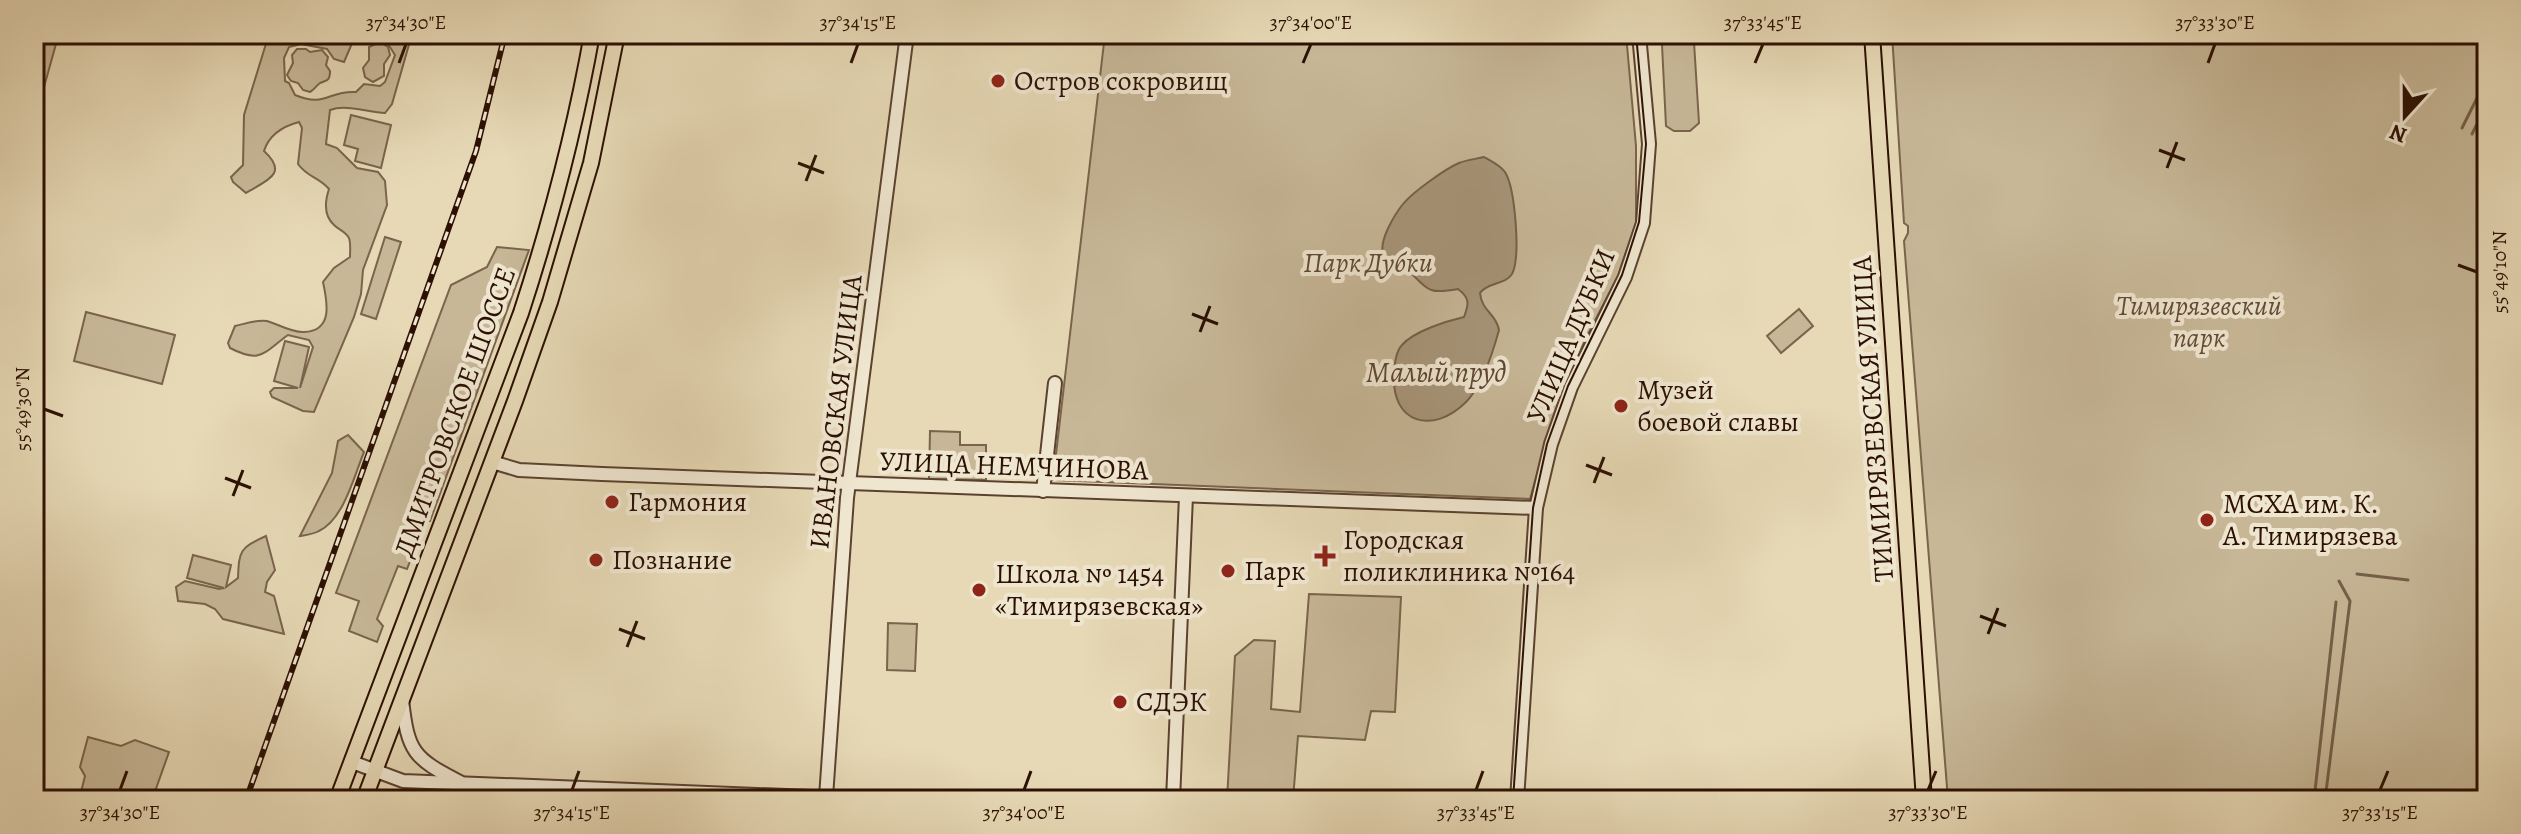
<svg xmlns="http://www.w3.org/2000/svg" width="2521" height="834" font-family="Alegreya,serif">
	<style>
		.green { fill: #c7b797; stroke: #7a644c; stroke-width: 2 }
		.water { fill: #a79579; stroke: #766049; stroke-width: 2 }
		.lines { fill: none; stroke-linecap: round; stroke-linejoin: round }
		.stream { stroke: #766049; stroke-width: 3 }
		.minor-casing { stroke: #5b422f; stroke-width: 16 }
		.major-casing { stroke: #2c1002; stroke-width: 18 }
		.minor { stroke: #efe6d0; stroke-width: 12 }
		.major { stroke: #e7d9b6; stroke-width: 14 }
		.tram { stroke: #2c1002; stroke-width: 2 }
		.rail-casing { stroke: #2c1002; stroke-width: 6 }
		.rail { stroke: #efe6d0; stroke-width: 3; stroke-dasharray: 9; stroke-linecap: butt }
		.ticks { fill: none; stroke: #2c1002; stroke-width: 3 }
		.poi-dot { fill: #8f2418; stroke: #efe6d0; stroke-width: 3 }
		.labels { text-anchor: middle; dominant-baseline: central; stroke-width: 8; stroke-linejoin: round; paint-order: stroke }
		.poi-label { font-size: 28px; fill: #2c1002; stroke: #efe6d0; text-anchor: start }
		.park-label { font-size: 28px; font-style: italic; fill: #624a36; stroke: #efe6d0 }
		.street-label { font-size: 28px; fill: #2c1002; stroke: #efe6d0 }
		.water-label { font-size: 30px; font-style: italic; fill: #5d4532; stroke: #efe6d0 }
		.neatline { fill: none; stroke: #2c1002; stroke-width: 3 }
		.ticks-label { font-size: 20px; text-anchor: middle; fill: #2c1002 }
	</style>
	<rect width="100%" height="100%" fill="#e7d9b6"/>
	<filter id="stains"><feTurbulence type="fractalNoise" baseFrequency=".0025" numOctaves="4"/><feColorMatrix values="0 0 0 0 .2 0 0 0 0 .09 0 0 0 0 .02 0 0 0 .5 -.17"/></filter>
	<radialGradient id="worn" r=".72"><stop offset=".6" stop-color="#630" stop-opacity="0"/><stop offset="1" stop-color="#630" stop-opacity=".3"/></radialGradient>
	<!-- green -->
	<g class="green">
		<path d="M269,34H362L353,41L344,62L334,59L327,49L301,44L289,47L284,58L285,81L289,83L295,95C326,108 328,90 356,92L364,84L380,86L385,82L395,55L383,36L412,34L392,104L385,113C367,112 346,104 330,110L326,144L337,148L357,168L378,172L385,181L387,205L363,270L361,294L354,317L314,412L303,411L272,397L270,392L274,388H298L274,381L285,341L309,347L300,388L313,347L309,340L288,335C263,353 261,364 230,348L228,343L235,326C245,324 257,319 267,321C278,324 292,333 304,332C334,331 327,301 323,282L334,268L350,257C350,251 351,244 349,238C345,231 339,230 334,225C323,215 325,201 329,189C318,176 308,178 298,164L302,128L299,122C284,126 269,135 264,151C289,174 267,180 246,193L233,182L231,177L243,165L244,115Z"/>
		<path d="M1105,34H1626L1636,146V223L1618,276L1585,340L1553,417L1530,499L1053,480Z"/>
		<path d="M1669,34H1684L1694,42L1699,123L1690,131H1674L1666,126L1662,45Z"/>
		<path d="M1892,34H2487V800H1948L1904,241L1908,233V226L1904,223Z"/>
		<path d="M34,38L56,44L44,87L34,84Z"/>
		<path d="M380,42L388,47L390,55L384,64V76L373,82L365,77L363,68L369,60V47Z"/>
		<path d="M297,49H306L310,52L322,50L328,57L326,65L330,71C330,81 327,80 320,83C317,85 314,90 310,92L303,90L298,83L291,81L287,75L293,63L292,55Z"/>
		<path d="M351,115L391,125L381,168L355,161L358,149L344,145Z"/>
		<path d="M385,237L401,242L376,319L361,314Z"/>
		<path d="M497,247L529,250L430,521L426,520L407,569L398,566L377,619L383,626L377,642L349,631L359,601L336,593L451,285L487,267Z"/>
		<path d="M1799,309L1813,326L1781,353L1767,336Z"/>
		<path d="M86,312L175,335L162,384L74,361Z"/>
		<path d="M930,431L960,432V445H986V480L929,479Z"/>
		<path d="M348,435L364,452C354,476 344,519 319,531C314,534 306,535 300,536L332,473L338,441Z"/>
		<path d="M266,536L275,570L267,582L265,592L274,596L284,634L223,619L215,609L205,604L178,601L176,587L185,581L219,589L224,588L187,578L193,555L231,565L226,587L238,578C239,550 240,548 266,536Z"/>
		<path d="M1309,594L1401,597L1395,712L1371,711L1365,740L1298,736L1293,800H1227L1235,656L1254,640L1275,641L1271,709L1300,712Z"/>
		<path d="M888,623L917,624L915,671L887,670Z"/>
		<path d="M88,737L121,746L135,740L169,752L152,800H79L85,776L80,767Z"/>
	</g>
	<!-- water -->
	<path class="water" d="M1484,157C1491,161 1500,165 1505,172C1515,188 1521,257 1512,274C1505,285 1488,282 1480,293C1482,312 1496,313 1499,330C1493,352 1483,385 1466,402C1433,435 1391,424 1394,374C1394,366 1396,351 1402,345C1414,331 1447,321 1464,317C1469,304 1470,298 1458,289C1430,294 1430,292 1410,272C1403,266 1388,264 1384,255C1377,243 1395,214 1403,204C1413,192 1445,169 1459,163C1466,160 1476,159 1484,157Z"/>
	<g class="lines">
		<!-- stream -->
		<g class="stream">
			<path d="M2462,128L2487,78"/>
			<path d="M2472,134L2487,104"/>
			<path d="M2357,574L2408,580"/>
			<path d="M2314,800L2336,602"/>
			<path d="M2325,800L2350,601L2339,581"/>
		</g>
		<defs>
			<g id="minor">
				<path d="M492,462L519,470L602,474L1536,508"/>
				<path d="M1043,491L1055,383"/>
				<path d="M402,700C408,752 413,758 460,782"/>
				<path d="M352,762L403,781L888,800"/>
				<path d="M826,797L847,498L907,34"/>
				<path d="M1173,800L1186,496"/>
				<path d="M1517,800L1536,508L1551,444L1571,387L1625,277L1643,223L1649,144L1639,34"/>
			</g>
			<g id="major">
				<path d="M1872,34L1924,800"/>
				<path d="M337,800L521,313C551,221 575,129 592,34"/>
				<path d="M364,800L515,401L550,302L591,163L617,34"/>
			</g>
		</defs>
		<!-- minor casing -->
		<use href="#minor" class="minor-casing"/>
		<!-- major casing -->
		<use href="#major" class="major-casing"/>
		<!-- minor -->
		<use href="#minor" class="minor"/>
		<!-- major -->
		<use href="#major" class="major"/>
		<!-- tram -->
		<path class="tram" d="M1513,800L1533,508L1547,444L1568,386L1622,275L1639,222L1646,144L1636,34"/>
		<defs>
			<path id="rail" d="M246,800L476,151L505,34"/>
		</defs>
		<!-- rail casing -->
		<use href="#rail" class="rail-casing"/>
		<!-- rail -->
		<use href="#rail" class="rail"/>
	</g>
	<!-- ticks -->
	<path class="ticks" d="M399,63L406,44M851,63L858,44M1303,63L1311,44M1755,63L1763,44M2208,63L2215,44M2159,150L2185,160M798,163L824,173M2167,168L2177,142M806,181L816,155M2458,265L2477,272M1192,314L1218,324M1200,332L1210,306M44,409L63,416M1586,465L1612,475M225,478L251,488M1594,483L1604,457M233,496L243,470M1980,616L2006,626M619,629L645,639M1988,634L1998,608M627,647L637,621M120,790L127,771M572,790L579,771M1024,790L1031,771M1476,790L1483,771M1928,790L1936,771M2380,790L2388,771"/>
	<!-- markers -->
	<g class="poi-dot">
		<circle cx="998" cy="81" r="8"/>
		<circle cx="1621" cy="406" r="8"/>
		<circle cx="612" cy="502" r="8"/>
		<circle cx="2207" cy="520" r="8"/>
		<path d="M1321 544h8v8h8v8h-8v8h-8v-8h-8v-8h8z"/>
		<circle cx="596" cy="560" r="8"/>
		<circle cx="1228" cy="571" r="8"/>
		<circle cx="979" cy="590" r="8"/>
		<circle cx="1120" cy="702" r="8"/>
	</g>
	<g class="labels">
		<!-- poi labels -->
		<g class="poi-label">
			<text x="1014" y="81">Остров сокровищ</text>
			<text x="1637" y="390">Музей<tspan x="1637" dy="32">боевой славы</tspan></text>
			<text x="628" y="502">Гармония</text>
			<text x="2223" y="504">МСХА им. К.<tspan x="2223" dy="32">А. Тимирязева</tspan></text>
			<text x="1343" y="540">Городская<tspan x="1343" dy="32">поликлиника №164</tspan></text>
			<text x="612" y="560">Познание</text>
			<text x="1244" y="571">Парк</text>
			<text x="995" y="574">Школа № 1454<tspan x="995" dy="32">«Тимирязевская»</tspan></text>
			<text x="1136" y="702">СДЭК</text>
		</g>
		<!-- park labels -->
		<g class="park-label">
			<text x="1368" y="263">Парк Дубки</text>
			<text x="2199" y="306">Тимирязевский<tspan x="2199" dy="32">парк</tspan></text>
		</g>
		<!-- street labels -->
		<g class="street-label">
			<text transform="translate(1571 336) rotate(-67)">УЛИЦА ДУБКИ</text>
			<text transform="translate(455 412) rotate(-70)">ДМИТРОВСКОЕ ШОССЕ</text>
			<text transform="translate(836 412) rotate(-83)">ИВАНОВСКАЯ УЛИЦА</text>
			<text transform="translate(1873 419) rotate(-94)">ТИМИРЯЗЕВСКАЯ УЛИЦА</text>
			<text transform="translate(1014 466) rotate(2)">УЛИЦА НЕМЧИНОВА</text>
		</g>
		<!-- water labels -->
		<g class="water-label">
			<text x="1436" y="372">Малый пруд</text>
		</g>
	</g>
	<!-- margin -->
	<rect width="2521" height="834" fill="none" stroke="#e7d9b6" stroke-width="88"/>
	<!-- north arrow -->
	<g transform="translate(2405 116) rotate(201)" stroke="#efe6d0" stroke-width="6" paint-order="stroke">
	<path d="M0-6L14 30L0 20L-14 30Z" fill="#2c1002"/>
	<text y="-12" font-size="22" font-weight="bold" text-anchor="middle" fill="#2c1002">N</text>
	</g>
	<rect x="44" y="44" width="2433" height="746" class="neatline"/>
	<g class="ticks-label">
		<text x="406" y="29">37°34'30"E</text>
		<text x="858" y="29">37°34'15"E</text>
		<text x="1311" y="29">37°34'00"E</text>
		<text x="1763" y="29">37°33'45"E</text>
		<text x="2215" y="29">37°33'30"E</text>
		<text transform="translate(2499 272) rotate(-90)" y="7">55°49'10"N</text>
		<text transform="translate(22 409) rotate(-90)" y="7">55°49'30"N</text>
		<text x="120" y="819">37°34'30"E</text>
		<text x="572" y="819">37°34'15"E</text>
		<text x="1024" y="819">37°34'00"E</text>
		<text x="1476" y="819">37°33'45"E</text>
		<text x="1928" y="819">37°33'30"E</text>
		<text x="2380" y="819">37°33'15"E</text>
	</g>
	<rect width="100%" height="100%" filter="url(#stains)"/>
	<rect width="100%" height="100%" fill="url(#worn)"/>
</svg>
